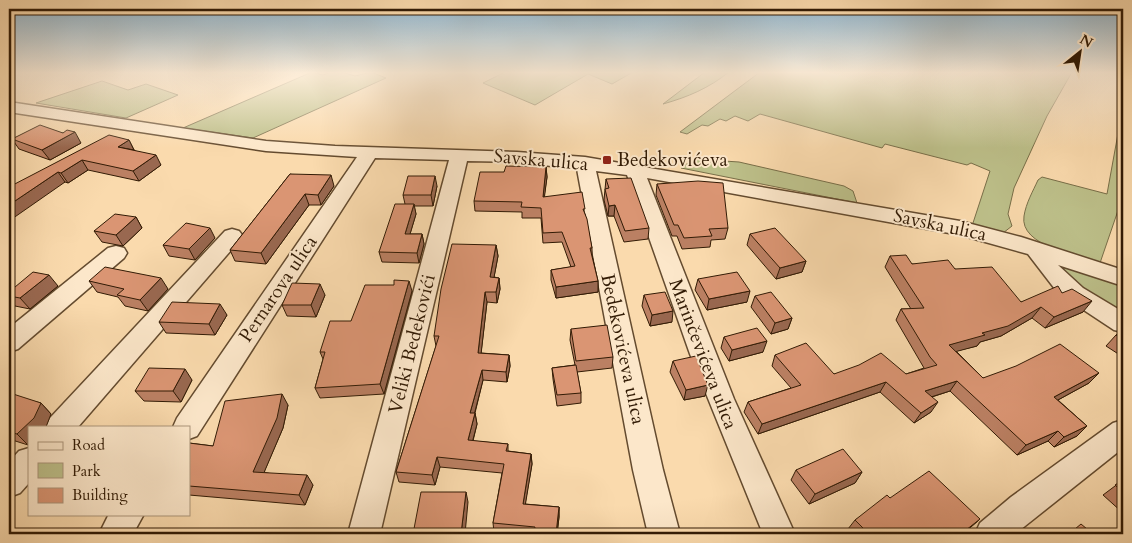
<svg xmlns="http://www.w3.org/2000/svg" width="1132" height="543" font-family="Cardo,serif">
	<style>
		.green { fill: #bdc08a; stroke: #786e48 }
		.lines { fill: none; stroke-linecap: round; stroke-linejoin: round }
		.minor-casing { stroke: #644b2f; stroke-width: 3 }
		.minor { fill: #fce7ca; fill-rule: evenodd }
		.wall { fill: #bb8063; stroke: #321b05 }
		.shaded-wall { fill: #996850; stroke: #321b05 }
		.building { fill: #da9573; stroke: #321b05 }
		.poi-dot { fill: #8f2418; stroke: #fce7ca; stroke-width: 2 }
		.labels { text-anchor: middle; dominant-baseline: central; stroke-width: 4; stroke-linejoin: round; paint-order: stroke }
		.street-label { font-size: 19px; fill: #321b05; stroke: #fce7ca }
		.poi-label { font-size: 19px; fill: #321b05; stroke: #fce7ca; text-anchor: start }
	</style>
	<rect width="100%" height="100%" fill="#fadaad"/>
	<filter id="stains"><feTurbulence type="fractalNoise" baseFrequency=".004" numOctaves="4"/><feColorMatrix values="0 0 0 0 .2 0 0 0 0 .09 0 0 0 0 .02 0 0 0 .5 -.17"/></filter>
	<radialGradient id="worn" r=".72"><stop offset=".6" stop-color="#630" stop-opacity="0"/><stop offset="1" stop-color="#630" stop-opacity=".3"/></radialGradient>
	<!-- green -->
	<g class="green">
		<path d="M312,72L323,75L331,72H342L355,76L371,72L386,78L253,138L183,128Z"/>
		<path d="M505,72H633L612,84L588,74L535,105L483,83Z"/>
		<path d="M705,72H729C709,88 688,97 663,104Z"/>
		<path d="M760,72H1072L1047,116L1014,188L1008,214L1012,226L1003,233L972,226L990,171L971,163L967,165L885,144L882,148L760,114L748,121L735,116L726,121L720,119L708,126L702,125L687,134L680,132Z"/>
		<path d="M102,81L128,90L146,84L178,95L126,118L36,103Z"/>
		<path d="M1119,128L1123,129V196L1100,263C1079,256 1019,246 1024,216C1026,203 1033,191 1038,180L1042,177L1107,194Z"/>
		<path d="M694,159L739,162L844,186L853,191L857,203L681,168Z"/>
		<path d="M1056,264H1063L1123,285V319L1082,293Z"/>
	</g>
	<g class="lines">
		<defs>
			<g id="minor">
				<path d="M9,102L266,141L335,146L517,152L585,157L960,221L1021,237L1123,270V286L1058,265L1083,288L1123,312V332L1114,330L1058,293L1028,254L960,235L647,178L734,399L795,534H763L690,354L627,175L596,171L663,470L680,534H648L633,470L577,169L517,162L467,161L380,534H348L449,160L375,158L197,436L189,439V427H173L177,418L357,157L266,151L9,112Z"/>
				<path d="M232,229L239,231L243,236L239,241L78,427H46L50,418L225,231Z"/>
				<path d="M116,246L124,248L127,253L124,258L18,349L9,352V328L108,248Z"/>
				<path d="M1123,420V448L1015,534H975L980,523L1011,497L1113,423Z"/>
				<path d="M29,448V483L20,493L9,497V462L19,451Z"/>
				<path d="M109,514H144L133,534H99Z"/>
			</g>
		</defs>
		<!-- minor casing -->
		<use href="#minor" class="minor-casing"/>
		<!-- minor -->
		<use href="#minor" class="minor"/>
	</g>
	<!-- wall -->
	<g class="wall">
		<path d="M63,133L81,143L50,160L19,149L12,139Z"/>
		<path d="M129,140L134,150L161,165L139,181L88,170L68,183L65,182L9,187Z"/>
		<path d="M546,167L547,177L544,197L585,214L592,248V255L598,281V292L556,298L551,280V270L571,267L562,242L543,243L541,218H522V212L475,211L474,201L504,172Z"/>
		<path d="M290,174L334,186L321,205H309L266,264L235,261L230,250Z"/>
		<path d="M606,179L649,228L648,239L624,242L614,216H608L604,200Z"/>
		<path d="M657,184L728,228L725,239L711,240L710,247L682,249L677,236H672L656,195Z"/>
		<path d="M437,186L433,206H414L416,214L410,234H422L424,244L419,263L382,262L379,252L405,204L403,195Z"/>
		<path d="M136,217L142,228L123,246L102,242L94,231Z"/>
		<path d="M750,234L806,261L802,272L776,279L747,245Z"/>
		<path d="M215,238L195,260L169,256L163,245Z"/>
		<path d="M496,245L498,256L494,277L499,278L500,289L497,303L487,302L481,353L509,355L510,366L507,382L483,380L475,413L477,424L473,441L508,444V451L531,454L532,464L525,504L559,507V517L557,534H512L494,532L493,523L502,473L440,467L435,485L399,482L396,472L436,346L434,336Z"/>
		<path d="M890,256L912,264L955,269L1021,302L1062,293L1083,312L1045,328L1032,318L1001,336L980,342L977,346L956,351L983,378L1089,383L1058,400L1087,426L1077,436L1054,447L1048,441L1017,455L950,391L932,397L931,412L914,423L880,392L758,434L744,412L748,402L791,388L772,366L775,355L834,374H906L924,368L896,320L901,309H911L885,267Z"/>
		<path d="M698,279L747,302L707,310L695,290Z"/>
		<path d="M89,281L168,289L148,311L125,306L118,297L97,292Z"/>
		<path d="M58,286L30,309L15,306L9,299V292Z"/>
		<path d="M412,291L384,394L320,398L315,388L323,359L320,352L351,321Z"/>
		<path d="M325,295L316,317L287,316L282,305Z"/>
		<path d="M644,295L672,322L650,326L642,306Z"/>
		<path d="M755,296L792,318L788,329L771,334L751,307Z"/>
		<path d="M227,315L215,335L166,333L159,322Z"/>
		<path d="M571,329L613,357L612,368L577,372L581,393V403L557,406L553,379L552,368L575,365L570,340Z"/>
		<path d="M1123,330V357L1106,346L1116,335Z"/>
		<path d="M724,337L763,352L729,361L721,348Z"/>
		<path d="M673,361L705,396L684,400L670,372Z"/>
		<path d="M192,380L181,402L144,401L135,391Z"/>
		<path d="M9,395L41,403L51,414L29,427L28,445L9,439Z"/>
		<path d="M288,405L283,428L264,472L313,485L305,505L189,495V443L213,446Z"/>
		<path d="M796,470L862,472L855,483L809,504L791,480Z"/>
		<path d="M1123,480V513L1103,495Z"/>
		<path d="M890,498L980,519L963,534H853L848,529L855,520Z"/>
	</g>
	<!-- shaded-wall -->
	<g class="shaded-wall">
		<path d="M75,132L81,143L50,160L42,150Z"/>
		<path d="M129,140L134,150L118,147Z"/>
		<path d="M156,155L161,165L139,181L133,171Z"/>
		<path d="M82,160L88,170L68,183L61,173Z"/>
		<path d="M546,167L547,177L543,208V197Z"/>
		<path d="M58,172L65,182L9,221V205Z"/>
		<path d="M331,175L334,186L321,205L318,195Z"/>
		<path d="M435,176L437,186L433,206L431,195Z"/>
		<path d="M305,194L309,205L266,264L261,253Z"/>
		<path d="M414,204L416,214L407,244L405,234Z"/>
		<path d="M615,205L614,216H608L609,206Z"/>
		<path d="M136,217L142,228L123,246L116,235Z"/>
		<path d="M210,228L215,238L195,260L189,249Z"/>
		<path d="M422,234L424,244L419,263L417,253Z"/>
		<path d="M496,245L498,256L492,288L490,277Z"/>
		<path d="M806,261L802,272L776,279L780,268Z"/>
		<path d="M49,275L58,286L30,309L20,298Z"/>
		<path d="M161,278L168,289L148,311L140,300Z"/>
		<path d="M499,278L500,289L497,303L496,292Z"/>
		<path d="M409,281L412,291L384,394L380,384Z"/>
		<path d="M598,281V292L556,298V287Z"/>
		<path d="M320,284L325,295L316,317L311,305Z"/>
		<path d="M750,291L747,302L707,310L709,299Z"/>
		<path d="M485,292L487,302L480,363L478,353Z"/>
		<path d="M1092,301L1083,312L1045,328L1054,317Z"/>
		<path d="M220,304L227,315L215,335L209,324Z"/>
		<path d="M1041,307L1032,318L1001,336L980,342L977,346L943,355L949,345L982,333Z"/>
		<path d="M673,311L672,322L650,326L652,315Z"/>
		<path d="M792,318L788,329L771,334L775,323Z"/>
		<path d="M767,341L763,352L729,361L732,350Z"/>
		<path d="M509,355L510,366L507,382L506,372Z"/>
		<path d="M185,369L192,380L181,402L173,391Z"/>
		<path d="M482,370L483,380L472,423L470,413Z"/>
		<path d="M1099,373L1089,383L1045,407L1054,397Z"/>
		<path d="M957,381L950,391L918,401L925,391Z"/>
		<path d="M886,382L880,392L758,434L762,424Z"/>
		<path d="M708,385L705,396L684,400L686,390Z"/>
		<path d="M282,394L288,405L283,428L260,482L253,472Z"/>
		<path d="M938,402L931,412L914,423L921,413Z"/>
		<path d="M41,403L51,414L46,427H29L28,445L17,434Z"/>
		<path d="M475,413L477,424L470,451L468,440Z"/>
		<path d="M1087,426L1077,436L1054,447L1064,437Z"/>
		<path d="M1058,431L1048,441L1017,455L1026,445Z"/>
		<path d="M531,454L532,464L524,513L523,504Z"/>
		<path d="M437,457L440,467L435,485L432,475Z"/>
		<path d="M862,472L855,483L809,504L815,494Z"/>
		<path d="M307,475L313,485L305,505L299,495Z"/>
		<path d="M466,492L468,502L465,534H461Z"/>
		<path d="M559,507V517L557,534H556Z"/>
		<path d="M980,519L963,534H961Z"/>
		<path d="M229,530L233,534H227Z"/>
	</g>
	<!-- building -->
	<g class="building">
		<path d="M40,125L63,133L67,130L75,132L42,150L12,139Z"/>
		<path d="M109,135L129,140L118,147L156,155L133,171L82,160L61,173L58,172L9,205V187Z"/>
		<path d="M506,166L546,167L543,197L582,192L585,209H583L587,219L592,248H590L598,281L556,287L551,270L575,266L562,232L543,233L541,208L521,207L522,202L474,201L480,172H504Z"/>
		<path d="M290,174L331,175L318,195L305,194L261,253L230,250Z"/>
		<path d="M408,176H435L431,195H403Z"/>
		<path d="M631,178L649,228L625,231L615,205L609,206L605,189L609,188L606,179Z"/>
		<path d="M698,181L723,183L728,228L709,229L712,236L684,238L678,225H674L657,184Z"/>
		<path d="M395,204H414L405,234H422L417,253L379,252Z"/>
		<path d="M115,214L136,217L116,235L94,231Z"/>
		<path d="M186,223L210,228L189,249L163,245Z"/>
		<path d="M775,228L806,261L780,268L750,234Z"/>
		<path d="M452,244L496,245L490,277L499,278L496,292H485L478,353L509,355L506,372L482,370L470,413H475L468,440L508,444L506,451L531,454L523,504L559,507L556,534H534L535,527L493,523L504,464L437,457L432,475L396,472L439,336H434L441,289Z"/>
		<path d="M906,255L912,264L948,260L955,269L992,267L1021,302L1058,286L1062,293L1072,289L1092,301L1054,317L1041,307L1008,326L982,333L985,335L949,345L983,378L1016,366L1060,344L1099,373L1054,397L1087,426L1064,437L1058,431L1026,445L957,381L925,391L938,402L921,413L886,382L762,424L748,402L801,385L775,355L806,343L834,374L859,365L881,353L906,374L937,365L930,357L901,309L924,308L890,256Z"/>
		<path d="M105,267L161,278L140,300L117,295L124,289L89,281Z"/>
		<path d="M33,272L49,275L20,298L9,296V292Z"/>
		<path d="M737,272L750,291L709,299L698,279Z"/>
		<path d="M394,280L409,281L380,384L315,388L325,352H320L330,321H351L365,285H394Z"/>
		<path d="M292,283L320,284L311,305H282Z"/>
		<path d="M665,292L673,311L652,315L644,295Z"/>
		<path d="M771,292L792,318L775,323L755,296Z"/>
		<path d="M172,302L220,304L209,324L159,322Z"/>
		<path d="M607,325L613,357L576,361L571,329Z"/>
		<path d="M757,328L767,341L732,350L724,337Z"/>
		<path d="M1123,330V339L1116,335Z"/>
		<path d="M696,356L708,385L686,390L673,361Z"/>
		<path d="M576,365L581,393L557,395L552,368Z"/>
		<path d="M149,368L185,369L173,391H135Z"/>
		<path d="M10,393L41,403L34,418L17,434L9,432V395Z"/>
		<path d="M282,394L277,418L253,472L307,475L299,495L189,486V443L213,446L225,401Z"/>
		<path d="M843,449L862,472L815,494L796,470Z"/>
		<path d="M929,471L980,519L961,534H950L945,530L939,534H869L855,520L887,495L890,498Z"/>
		<path d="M1123,480V492L1115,485Z"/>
		<path d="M421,492H466L461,534H413Z"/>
		<path d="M1081,524L1093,534H1069Z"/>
		<path d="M229,530L227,534H176V533Z"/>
		<path d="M781,532L782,534H768Z"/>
	</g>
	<!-- sky -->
	<linearGradient id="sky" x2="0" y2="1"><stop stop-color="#8bb6d3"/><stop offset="0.49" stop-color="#fdeeda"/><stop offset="1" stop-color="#fdeeda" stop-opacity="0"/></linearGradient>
	<rect width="1132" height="148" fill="url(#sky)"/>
	<!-- markers -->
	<rect class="poi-dot" x="602" y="155" width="10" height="10" rx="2.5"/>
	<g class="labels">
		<!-- street labels -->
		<g class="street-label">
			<text transform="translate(541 160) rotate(5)">Savska ulica</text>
			<text transform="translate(940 225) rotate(12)">Savska ulica</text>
			<text transform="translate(278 289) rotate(-56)">Pernarova ulica</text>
			<text transform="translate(412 344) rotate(-76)">Veliki Bedekovići</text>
			<text transform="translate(623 349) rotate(78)">Bedekovićeva ulica</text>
			<text transform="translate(703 354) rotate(69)">Marinčevićeva ulica</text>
		</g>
		<!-- poi labels -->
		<g class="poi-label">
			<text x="617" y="160">Bedekovićeva</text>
		</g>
	</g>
	<!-- margin -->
	<rect width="1132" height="543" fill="none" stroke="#fadaad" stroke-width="30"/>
	<rect x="10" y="10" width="1112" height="523" fill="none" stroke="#321b05" stroke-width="2.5"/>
	<rect x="15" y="15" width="1102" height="513" fill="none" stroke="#321b05"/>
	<!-- legend -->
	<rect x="28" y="426" width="162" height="90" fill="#fce7ca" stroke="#ab957b"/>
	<rect x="38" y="442" width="25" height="8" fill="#fce7ca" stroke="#ab957b"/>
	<text x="72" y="450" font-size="15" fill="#321b05">Road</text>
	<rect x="38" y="463" width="25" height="15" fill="#bdc08a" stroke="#ab957b"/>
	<text x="72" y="476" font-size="15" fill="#321b05">Park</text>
	<rect x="38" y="488" width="25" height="15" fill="#da9573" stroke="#ab957b"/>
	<text x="72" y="500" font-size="15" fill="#321b05">Building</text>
	<!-- north arrow -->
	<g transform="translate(1080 52) rotate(30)" stroke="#fce7ca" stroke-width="4" paint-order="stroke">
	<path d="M0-4L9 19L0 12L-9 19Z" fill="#321b05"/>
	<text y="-8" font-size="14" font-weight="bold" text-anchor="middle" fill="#321b05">N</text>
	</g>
	<rect width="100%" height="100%" filter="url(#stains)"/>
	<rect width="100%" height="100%" fill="url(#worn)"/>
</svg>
